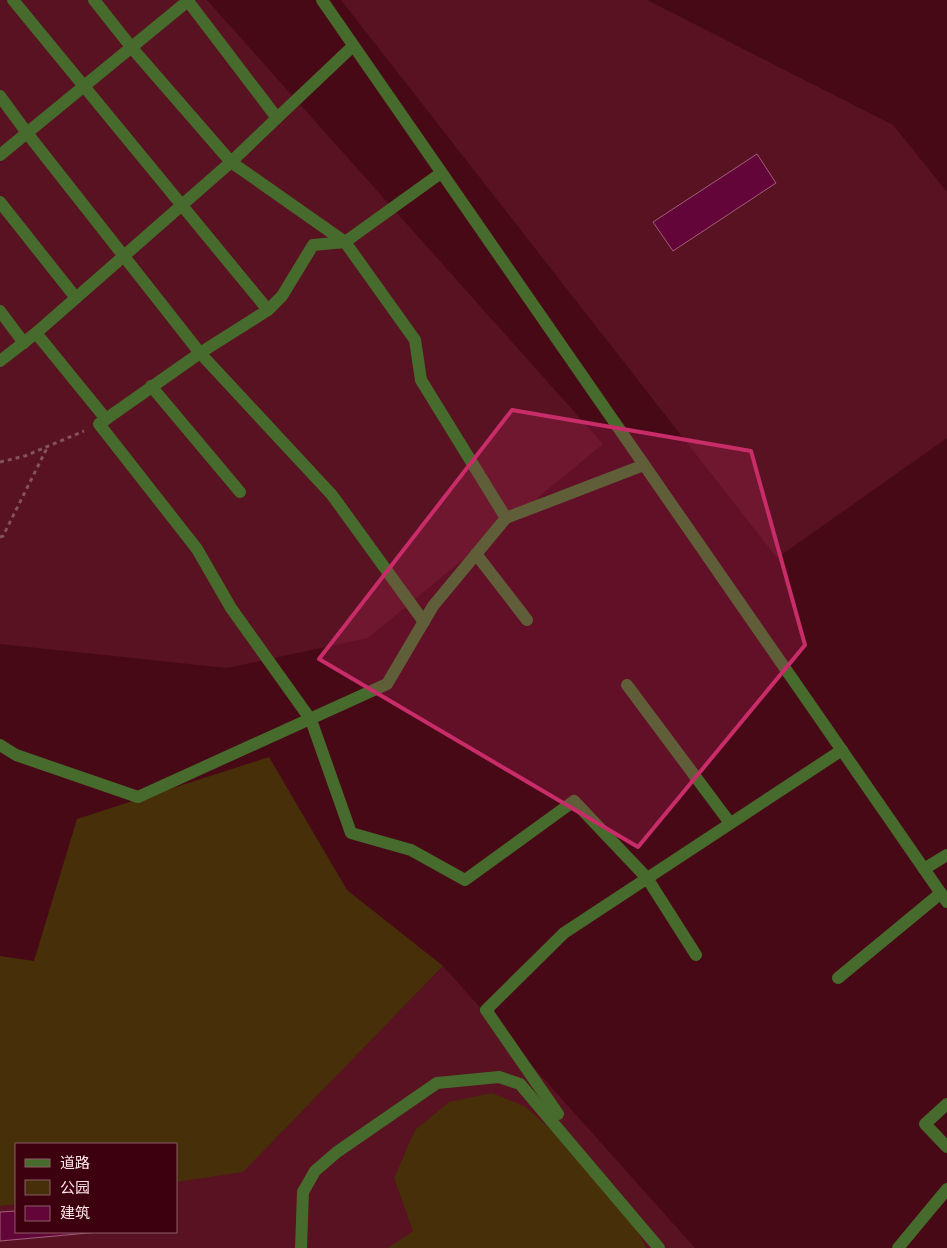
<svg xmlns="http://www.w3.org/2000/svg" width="947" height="1248" font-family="'Roboto Serif','Noto Sans SC',serif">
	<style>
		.built { fill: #581221 }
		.green { fill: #472f09 }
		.building { fill: #64053a; stroke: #a15f7a }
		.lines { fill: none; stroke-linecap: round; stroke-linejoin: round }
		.path { stroke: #84525b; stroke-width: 3; stroke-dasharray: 4 4; stroke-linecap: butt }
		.minor { stroke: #466b2c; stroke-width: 12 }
		.marked { fill: #c82c69; fill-opacity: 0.2; stroke: #c82c69; stroke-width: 4; stroke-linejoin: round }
	</style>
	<rect width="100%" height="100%" fill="#480917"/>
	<!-- built -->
	<g class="built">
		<path d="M0,0H207L603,444L368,638L227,668L0,644Z"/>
		<path d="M341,0H647L893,125L947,192V438L777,558Z"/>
		<path d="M443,966L695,1248H0V1187L16,1185V1232H176V1169L253,1161Z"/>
	</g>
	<!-- green -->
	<g class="green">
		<path d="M269,757L347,890L443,966L243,1172L176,1182V1144H16V1204L0,1206V956L34,961L77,819Z"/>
		<path d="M492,1093L524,1106L560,1137L636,1227L646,1248H388L413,1231L394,1178L415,1130L449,1102Z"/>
	</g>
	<!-- building -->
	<g class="building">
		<path d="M757,154L776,183L673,251L653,222Z"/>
		<path d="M16,1211V1232H99L0,1241V1212Z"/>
	</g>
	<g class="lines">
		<!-- path -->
		<g class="path">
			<path d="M0,462L25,456L84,431"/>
			<path d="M0,537L3,536L48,446"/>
		</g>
		<!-- minor -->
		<g class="minor">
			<path d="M13,0L268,310"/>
			<path d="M94,0L132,48L231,162L277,118"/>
			<path d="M322,0L947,902"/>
			<path d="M188,1L277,118L353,46"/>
			<path d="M0,96L27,133L200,353L332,495L424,622"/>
			<path d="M0,155L189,0"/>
			<path d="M0,202L76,298"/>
			<path d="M0,311L24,343"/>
			<path d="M36,333L106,419"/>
			<path d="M0,361L36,333L231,162L345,242L441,173"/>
			<path d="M151,386L240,492"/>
			<path d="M506,518L421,380L415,340L345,242L313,245L282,296L268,310L200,353L99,424L197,549L231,608L311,720L351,833L411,850L465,880L574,801L647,878L696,955"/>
			<path d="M476,554L527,620"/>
			<path d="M627,685L730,823"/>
			<path d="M0,745L16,755L138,797L387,684L433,606L506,518L644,465"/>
			<path d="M924,869L947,855"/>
			<path d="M838,978L941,893"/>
			<path d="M947,1104L925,1124L947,1147"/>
			<path d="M558,1114L486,1010L564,933L842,750"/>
			<path d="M301,1248L303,1192L315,1171L337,1152L437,1083L499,1077L520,1084L659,1248"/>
			<path d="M898,1248L947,1189"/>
		</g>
	</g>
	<!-- marked area -->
	<path class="marked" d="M512,410L751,451L805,645L638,847L319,659Z"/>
	<!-- legend -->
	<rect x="15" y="1143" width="162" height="90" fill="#3c000e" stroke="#8a5c64"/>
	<rect x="25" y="1159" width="25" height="8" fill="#466b2c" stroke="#8a5c64"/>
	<text x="60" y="1168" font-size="15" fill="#fee5e6">道路</text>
	<rect x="25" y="1180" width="25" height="15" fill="#472f09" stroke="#8a5c64"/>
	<text x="60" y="1193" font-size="15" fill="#fee5e6">公园</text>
	<rect x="25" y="1206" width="25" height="15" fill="#64053a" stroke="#8a5c64"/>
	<text x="60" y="1218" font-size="15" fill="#fee5e6">建筑</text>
</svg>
